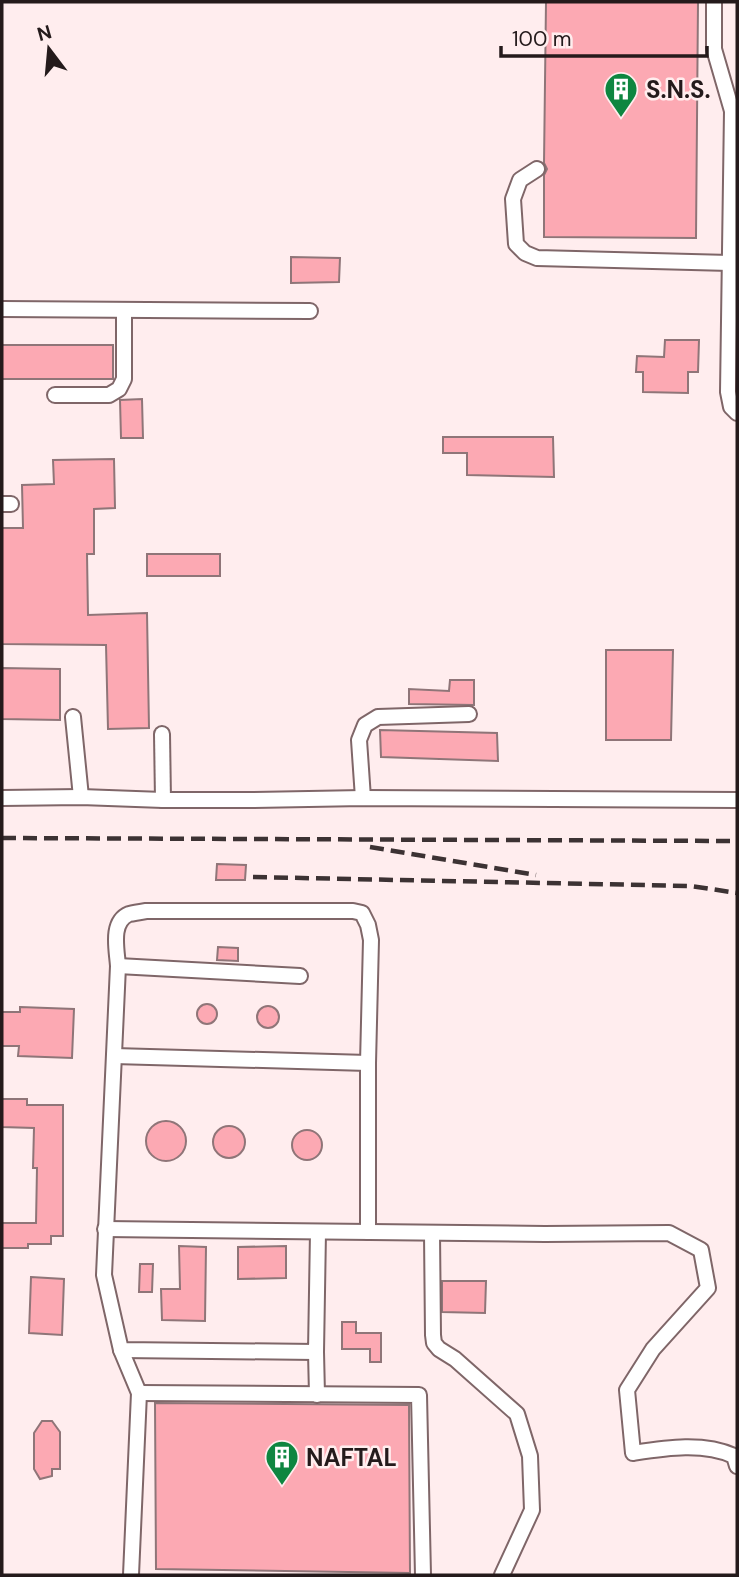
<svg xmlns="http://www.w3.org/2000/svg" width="739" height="1577" font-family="'DM Sans',sans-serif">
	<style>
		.building { fill: #fca9b3; stroke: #8f7578; stroke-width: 2 }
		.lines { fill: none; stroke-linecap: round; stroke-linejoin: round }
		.minor-casing { stroke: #7f6668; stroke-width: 18 }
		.minor { stroke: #fff; stroke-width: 14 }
		.rail { stroke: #3c3233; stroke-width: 4.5; stroke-dasharray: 14 7; stroke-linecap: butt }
		.labels { text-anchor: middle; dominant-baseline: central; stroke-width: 5; stroke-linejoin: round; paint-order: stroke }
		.poi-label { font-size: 24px; font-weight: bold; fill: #241a1b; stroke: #ffedee; text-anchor: start }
	</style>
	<rect width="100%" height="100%" fill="#ffedee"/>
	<!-- building -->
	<g class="building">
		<path d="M546,2H698L696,238L544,237V175L547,169L544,163Z"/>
		<path d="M291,257L340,258L339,282L291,283Z"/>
		<path d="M665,340H699L698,372H688V393L643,392V372H636L637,356L664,357Z"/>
		<rect x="2" y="345" width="111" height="34"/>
		<path d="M142,399L143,438H121L120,400Z"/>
		<path d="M443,437H553L554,477L467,475V453H443Z"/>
		<path d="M114,459L115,508L94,509V554H87L88,615L147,613L149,728L108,729L106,645L2,644V528H23L22,485L54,484L53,460Z"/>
		<rect x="147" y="554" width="73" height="22"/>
		<path d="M606,650H673L671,740H606Z"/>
		<path d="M2,668L60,669V720L2,719Z"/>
		<path d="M450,680H474V705L409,704V689L449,691Z"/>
		<path d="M380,730L497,733L498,761L381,757Z"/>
		<path d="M217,864L246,865L245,880H216Z"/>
		<path d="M218,947L238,948V961L217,960Z"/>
		<circle cx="207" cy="1014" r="10"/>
		<circle cx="268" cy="1017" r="11"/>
		<path d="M20,1007L74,1009L72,1058L18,1056L19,1046H2V1012H20Z"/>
		<path d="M2,1099H27V1105H63V1236H51V1244H28V1248H2V1223H36L37,1168H33L34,1128L2,1127Z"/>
		<circle cx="166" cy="1141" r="20"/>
		<circle cx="229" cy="1142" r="16"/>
		<circle cx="307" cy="1145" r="15"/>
		<path d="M179,1246L206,1247L205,1321L162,1320L161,1289H180Z"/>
		<path d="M286,1246V1278L238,1279V1247Z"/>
		<path d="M140,1264H153L152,1292H139Z"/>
		<path d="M31,1277L64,1279L62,1335L29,1333Z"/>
		<path d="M442,1281H486L485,1313L442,1312Z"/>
		<path d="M342,1322H356V1333H381V1362H370V1349H342Z"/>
		<path d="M155,1403L409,1405L410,1573L156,1569Z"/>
		<path d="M42,1421H52L60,1432V1469H52V1476L40,1479L34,1469V1433Z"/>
	</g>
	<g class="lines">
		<defs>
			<g id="minor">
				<path d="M714,2V49L732,111"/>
				<path d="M737,110L732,111L728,392L731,407L737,413"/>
				<path d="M537,169L520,180L513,199L516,244L525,253L537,258L730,263"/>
				<path d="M2,309L310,311"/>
				<path d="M55,395H109L119,389L124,379V310"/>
				<path d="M2,504H11"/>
				<path d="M73,717L81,797"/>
				<path d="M162,734L163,800"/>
				<path d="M2,798L81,797L163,800H251L363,798L737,800"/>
				<path d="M363,798L359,740L365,725L378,717L469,714"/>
				<path d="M118,966L300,976"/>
				<path d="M114,1056L368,1063"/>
				<path d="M105,1229L545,1234L669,1233L701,1250L708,1288L653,1349L627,1390L633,1453C666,1448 703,1442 734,1456L737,1466"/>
				<path d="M318,1232L316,1352L121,1350L104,1275L118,966C117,950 110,922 129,914C134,913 140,912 146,911H353L362,913L368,925L371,940L368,1063V1232"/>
				<path d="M432,1233L433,1335L434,1343L439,1349L455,1359L517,1414L530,1456L532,1510L502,1575"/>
				<path d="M121,1350L139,1393L131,1575"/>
				<path d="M316,1352L317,1395"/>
				<path d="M139,1393L419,1395L423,1575"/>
			</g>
		</defs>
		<!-- minor casing -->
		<use href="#minor" class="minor-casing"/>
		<!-- minor -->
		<use href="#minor" class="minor"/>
		<!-- rail -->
		<g class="rail">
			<path d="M2,838L737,841"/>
			<path d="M370,847L536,875"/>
			<path d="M253,877L691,886L737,893"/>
		</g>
	</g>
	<!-- icons -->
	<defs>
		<symbol id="building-pin" viewBox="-11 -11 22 30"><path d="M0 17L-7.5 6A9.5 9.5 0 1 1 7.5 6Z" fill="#0e8640" stroke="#ffedee"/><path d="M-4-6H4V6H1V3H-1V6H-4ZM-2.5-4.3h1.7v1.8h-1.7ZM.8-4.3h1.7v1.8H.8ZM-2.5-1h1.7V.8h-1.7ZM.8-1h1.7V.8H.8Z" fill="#fff"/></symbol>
	</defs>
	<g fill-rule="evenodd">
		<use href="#building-pin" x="602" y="70" width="38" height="52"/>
		<use href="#building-pin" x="263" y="1438" width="38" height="52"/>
	</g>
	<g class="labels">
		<!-- poi labels -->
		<g class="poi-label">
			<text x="646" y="89">S.N.S.</text>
			<text x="306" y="1457">NAFTAL</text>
		</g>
	</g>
	<!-- border -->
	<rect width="739" height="1577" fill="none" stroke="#241a1b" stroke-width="7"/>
	<!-- north arrow -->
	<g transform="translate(49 49) rotate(344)" stroke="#ffedee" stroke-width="5" paint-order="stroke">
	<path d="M0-5L12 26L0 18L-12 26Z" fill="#241a1b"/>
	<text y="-10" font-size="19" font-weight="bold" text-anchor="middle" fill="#241a1b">N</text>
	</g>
	<!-- scale -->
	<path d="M501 46v10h206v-10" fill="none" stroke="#241a1b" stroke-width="3.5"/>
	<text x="512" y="46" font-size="21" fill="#241a1b" stroke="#ffedee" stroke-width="5" paint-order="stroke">100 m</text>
</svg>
